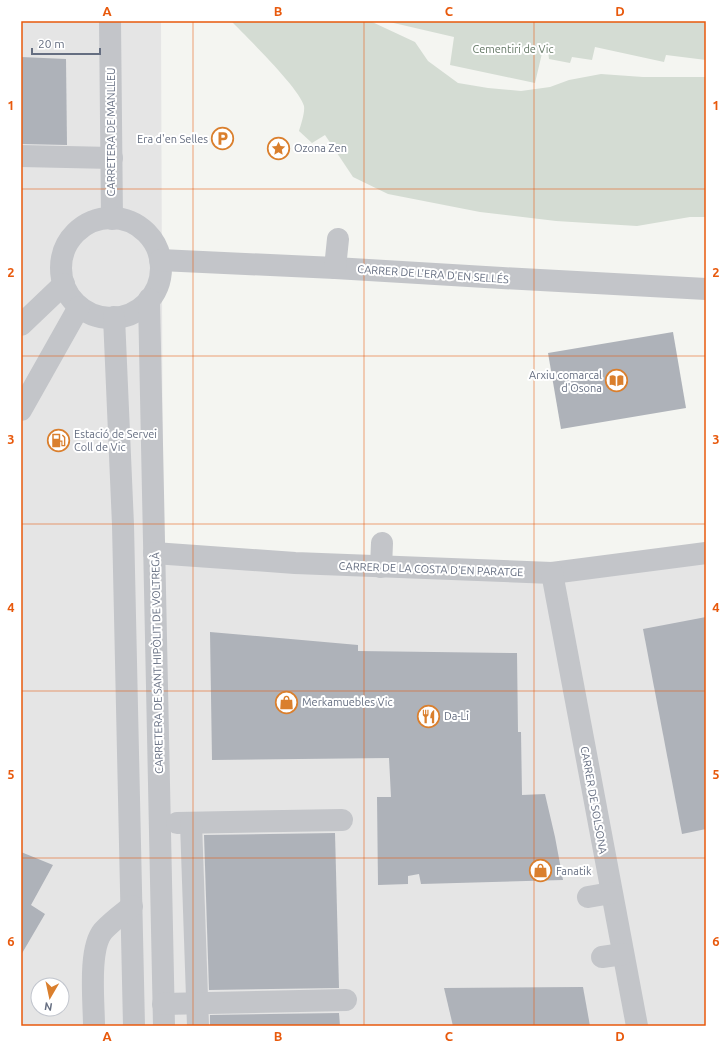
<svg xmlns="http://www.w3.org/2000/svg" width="727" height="1047" font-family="Ubuntu,sans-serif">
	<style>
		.built { fill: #e5e5e5; fill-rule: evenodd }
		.green { fill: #d4dcd3 }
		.building { fill: #aeb2b9 }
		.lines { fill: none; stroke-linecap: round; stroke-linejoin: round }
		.minor { stroke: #c3c5c9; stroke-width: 22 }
		.grid { fill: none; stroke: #e8590c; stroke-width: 1; stroke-opacity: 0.55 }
		.labels { text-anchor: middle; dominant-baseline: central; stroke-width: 4; stroke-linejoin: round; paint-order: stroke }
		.park-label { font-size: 11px; fill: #647865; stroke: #fff }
		.street-label { font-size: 11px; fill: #656e81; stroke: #fff }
		.poi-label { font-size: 11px; fill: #656e81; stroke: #fff; text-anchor: start }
		.neatline { fill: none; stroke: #e8590c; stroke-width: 1.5 }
		.grid-label { font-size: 13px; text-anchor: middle; font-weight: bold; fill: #e8590c }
	</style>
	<rect width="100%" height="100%" fill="#f4f5f1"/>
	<!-- built -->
	<path class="built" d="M21,21H161L163,549L552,576L706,555V1026H21ZM38,985H62V1009H38Z"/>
	<!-- green -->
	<g class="green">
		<path d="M231,21H370L415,42L428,61L458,83L488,88L521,91L550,87L569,80L601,74L643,77H706V217H690L637,226L556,221L480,212L388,194L353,177L325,135L312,143L299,131C301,124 305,113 304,106C300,89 246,36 231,21Z"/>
		<path d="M385,21H706V60L666,55L664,62L595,47L592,60L572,57L570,63L549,59L548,50L543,49L535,83L450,65L454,37Z"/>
	</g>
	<!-- building -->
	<g class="building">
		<path d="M21,57L66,59L67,145L21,144Z"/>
		<path d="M673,332L686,408L561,429L548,353Z"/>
		<path d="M706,617V829L682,834L643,629Z"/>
		<path d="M210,632L358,645V651L517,653L518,732H521L522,795L545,794L555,837L563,880L421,884L419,874L408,876V884L378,885L377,797H391L389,758L212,760Z"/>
		<path d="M335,833L339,988L209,990L204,835Z"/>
		<path d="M21,852L53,865L31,905L45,914L21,955Z"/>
		<path d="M583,987L590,1026H453L444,988Z"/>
		<path d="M339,1013L340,1026H210V1015Z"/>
	</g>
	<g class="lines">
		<!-- minor -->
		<g class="minor">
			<path d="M110,21L112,219"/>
			<path d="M21,156L112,158"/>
			<circle cx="111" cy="268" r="50"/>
			<path d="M160,260L335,268L502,278L706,289"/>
			<path d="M335,268L338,239"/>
			<path d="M149,299L164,1026"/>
			<path d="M114,317L123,525L134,1026"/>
			<path d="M21,325L64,284"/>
			<path d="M21,410L79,307"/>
			<path d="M154,553L295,563L552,573L706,553"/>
			<path d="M381,567L382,543"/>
			<path d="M552,573L637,1026"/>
			<path d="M177,823L342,820"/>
			<path d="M191,823L198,1026"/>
			<path d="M588,897L611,893"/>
			<path d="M602,957L623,954"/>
			<path d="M163,1004L346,1000"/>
			<path d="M94,1026C94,1003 88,949 103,931C111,922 122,914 132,906"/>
		</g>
	</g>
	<!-- grid -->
	<path class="grid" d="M193,21V1026M364,21V1026M534,21V1026M21,189H706M21,356H706M21,524H706M21,691H706M21,858H706"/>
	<!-- icons -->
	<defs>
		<symbol id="parking-ring" viewBox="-11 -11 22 22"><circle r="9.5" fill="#fff" stroke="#da7f2d" stroke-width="1.5"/><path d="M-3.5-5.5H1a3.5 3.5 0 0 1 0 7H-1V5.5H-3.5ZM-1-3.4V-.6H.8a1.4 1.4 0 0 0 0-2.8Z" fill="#da7f2d"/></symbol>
		<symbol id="sight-ring" viewBox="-11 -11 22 22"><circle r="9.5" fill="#fff" stroke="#da7f2d" stroke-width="1.5"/><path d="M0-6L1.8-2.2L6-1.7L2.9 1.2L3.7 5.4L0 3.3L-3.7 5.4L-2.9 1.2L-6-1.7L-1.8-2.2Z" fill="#da7f2d"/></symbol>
		<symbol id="library-ring" viewBox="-11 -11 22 22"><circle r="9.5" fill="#fff" stroke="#da7f2d" stroke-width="1.5"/><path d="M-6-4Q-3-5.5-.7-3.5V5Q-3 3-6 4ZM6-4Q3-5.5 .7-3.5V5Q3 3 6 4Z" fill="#da7f2d"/></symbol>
		<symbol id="fuel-ring" viewBox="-11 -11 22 22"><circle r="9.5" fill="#fff" stroke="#da7f2d" stroke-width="1.5"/><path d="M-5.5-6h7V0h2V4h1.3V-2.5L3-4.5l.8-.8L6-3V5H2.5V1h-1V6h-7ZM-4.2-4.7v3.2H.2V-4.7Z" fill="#da7f2d"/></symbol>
		<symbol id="shop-ring" viewBox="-11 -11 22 22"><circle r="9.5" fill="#fff" stroke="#da7f2d" stroke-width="1.5"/><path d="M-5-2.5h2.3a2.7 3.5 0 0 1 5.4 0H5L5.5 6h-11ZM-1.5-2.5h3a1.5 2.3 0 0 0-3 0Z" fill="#da7f2d"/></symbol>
		<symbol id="restaurant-ring" viewBox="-11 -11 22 22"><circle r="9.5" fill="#fff" stroke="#da7f2d" stroke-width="1.5"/><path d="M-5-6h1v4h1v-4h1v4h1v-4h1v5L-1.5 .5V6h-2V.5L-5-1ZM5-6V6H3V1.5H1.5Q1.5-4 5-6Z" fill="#da7f2d"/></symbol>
	</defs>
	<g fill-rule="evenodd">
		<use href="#parking-ring" x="210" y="126" width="25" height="25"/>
		<use href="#sight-ring" x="266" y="136" width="25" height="25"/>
		<use href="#library-ring" x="604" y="368" width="25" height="25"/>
		<use href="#fuel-ring" x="46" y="428" width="25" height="25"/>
		<use href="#shop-ring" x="274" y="690" width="25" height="25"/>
		<use href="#restaurant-ring" x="416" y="704" width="25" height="25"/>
		<use href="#shop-ring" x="528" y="858" width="25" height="25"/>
	</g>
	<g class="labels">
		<!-- park labels -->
		<g class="park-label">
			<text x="513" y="49">Cementiri de Vic</text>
		</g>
		<!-- street labels -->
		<g class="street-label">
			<text transform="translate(111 132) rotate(-90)">CARRETERA DE MANLLEU</text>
			<text transform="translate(433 274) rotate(4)">CARRER DE L'ERA D'EN SELLÉS</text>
			<text transform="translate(431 569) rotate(2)">CARRER DE LA COSTA D'EN PARATGE</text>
			<text transform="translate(157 663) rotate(-91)">CARRETERA DE SANT HIPÒLIT DE VOLTREGÀ</text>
			<text transform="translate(594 800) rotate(80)">CARRER DE SOLSONA</text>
		</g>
		<!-- poi labels -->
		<g class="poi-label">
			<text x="208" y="139" text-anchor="end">Era d'en Selles</text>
			<text x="294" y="148">Ozona Zen</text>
			<text x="602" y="375" text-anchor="end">Arxiu comarcal<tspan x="602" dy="13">d'Osona</tspan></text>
			<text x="74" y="434">Estació de Servei<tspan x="74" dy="13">Coll de Vic</tspan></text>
			<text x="302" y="702">Merkamuebles Vic</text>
			<text x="444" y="716">Da-Li</text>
			<text x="556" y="871">Fanatik</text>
		</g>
	</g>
	<!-- border -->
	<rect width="727" height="1047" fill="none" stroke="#ffffff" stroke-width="44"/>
	<!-- north arrow -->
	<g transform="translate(50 997) rotate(189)"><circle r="19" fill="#ffffff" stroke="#c1c5cd"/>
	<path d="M0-3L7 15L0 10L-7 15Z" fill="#da7f2d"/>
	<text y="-6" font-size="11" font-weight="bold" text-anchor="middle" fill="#656e81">N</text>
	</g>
	<!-- scale -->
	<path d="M32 48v6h68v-6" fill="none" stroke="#656e81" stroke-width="2"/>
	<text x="38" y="48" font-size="12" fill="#656e81" stroke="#ffffff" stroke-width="3" paint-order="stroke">20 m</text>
	<rect x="22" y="22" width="683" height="1003" class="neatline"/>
	<g class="grid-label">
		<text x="107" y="16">A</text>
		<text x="278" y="16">B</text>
		<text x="449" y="16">C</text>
		<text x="620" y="16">D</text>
		<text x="11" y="110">1</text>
		<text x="716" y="110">1</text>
		<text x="11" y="277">2</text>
		<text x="716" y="277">2</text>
		<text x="11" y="444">3</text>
		<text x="716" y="444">3</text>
		<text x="11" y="612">4</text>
		<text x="716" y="612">4</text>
		<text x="11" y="779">5</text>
		<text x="716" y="779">5</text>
		<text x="11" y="946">6</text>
		<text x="716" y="946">6</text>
		<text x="107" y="1041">A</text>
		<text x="278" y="1041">B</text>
		<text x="449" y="1041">C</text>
		<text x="620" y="1041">D</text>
	</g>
</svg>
